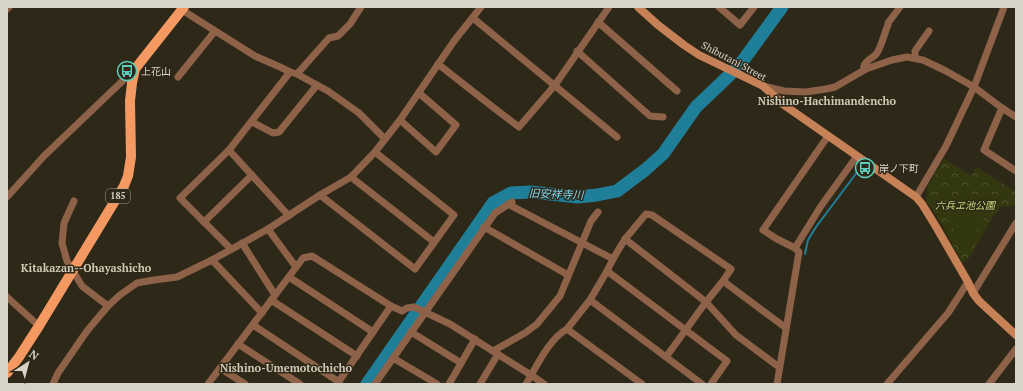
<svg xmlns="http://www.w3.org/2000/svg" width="1023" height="391" font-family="'PT Serif','Noto Sans JP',serif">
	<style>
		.forest { fill: url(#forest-crowns) }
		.pitch { fill: #323710 }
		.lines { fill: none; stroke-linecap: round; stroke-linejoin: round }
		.stream { stroke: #1f7f99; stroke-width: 2 }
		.river { stroke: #1f7f99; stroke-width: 13 }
		.street { stroke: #8e6248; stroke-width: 7 }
		.secondary { stroke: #c78157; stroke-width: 8 }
		.primary { stroke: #f49962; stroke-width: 10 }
		.labels { text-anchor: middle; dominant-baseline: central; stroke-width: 3; stroke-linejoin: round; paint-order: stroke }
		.shield { fill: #2e2818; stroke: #a4a093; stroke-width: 1 }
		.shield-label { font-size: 9px; font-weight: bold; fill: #d7d3c8 }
		.street-label { font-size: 10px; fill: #d7d3c8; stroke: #2e2818 }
		.poi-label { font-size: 10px; fill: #d7d3c8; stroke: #2e2818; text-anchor: start }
		.park-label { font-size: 10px; font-style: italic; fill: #c7d776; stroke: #2e2818 }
		.neighbourhood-label { font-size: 11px; font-weight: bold; fill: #d1c9b5; stroke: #2e2818 }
		.water-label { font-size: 11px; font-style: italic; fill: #7cd9f8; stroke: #2e2818 }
	</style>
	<defs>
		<pattern id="forest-crowns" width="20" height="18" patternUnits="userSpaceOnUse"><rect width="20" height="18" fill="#323710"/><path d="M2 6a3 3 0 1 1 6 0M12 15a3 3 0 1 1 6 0" fill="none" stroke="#4f5331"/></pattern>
	</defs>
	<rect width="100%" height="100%" fill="#2e2818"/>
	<!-- forest -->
	<path class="forest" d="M944,159L971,175L977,167L1016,192V203L1013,206L1001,207L997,211L968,259L962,263L942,225L926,200L927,187Z"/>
	<!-- pitch -->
	<path class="pitch" d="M969,192L977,201L986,216L971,238L964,247L940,207L963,193Z"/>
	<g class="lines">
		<!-- stream -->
		<path class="stream" d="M805,254L808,240L816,227L861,167"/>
		<!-- river -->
		<path class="river" d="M367,384L493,203L511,193L531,192L578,197L597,195L617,191L645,170L663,154L696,107L739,66L782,7"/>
		<!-- street -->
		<g class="street">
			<path d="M719,7L740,25L754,7"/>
			<path d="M7,9L9,7"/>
			<path d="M182,10L255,56L280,67L290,72L297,74L328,91L359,113L385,139"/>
			<path d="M473,18L617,137"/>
			<path d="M598,22L677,91"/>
			<path d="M577,51L650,116L663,117"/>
			<path d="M915,58V51L929,31"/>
			<path d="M438,64L494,108L519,127L555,85L609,7"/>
			<path d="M864,70C862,61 873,59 877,53C882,45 884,34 888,25V23L900,7"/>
			<path d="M297,74L329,38L338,36L350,24L361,7"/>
			<path d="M178,77L215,31"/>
			<path d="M763,86L784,91L806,92L826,89L835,87L866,69L892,60L907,57L923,60L946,71L974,87L1002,108L1016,117"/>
			<path d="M1002,108L984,150L1016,171"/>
			<path d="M400,120L436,152L456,125L419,93"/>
			<path d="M252,122L273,133L279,132L317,85"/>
			<path d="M229,150L289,216"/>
			<path d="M351,177L434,242"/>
			<path d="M320,195L415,269L454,215L375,152"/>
			<path d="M7,197L44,156L135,69"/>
			<path d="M916,197L946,146L974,87L1004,7"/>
			<path d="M74,201L64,223L62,243L67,261L82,286L108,306"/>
			<path d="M508,204L613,259"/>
			<path d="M204,222L252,175"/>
			<path d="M484,227L568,275"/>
			<path d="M268,229L296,267"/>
			<path d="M625,239L706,302L736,335L779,367"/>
			<path d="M242,243L275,295"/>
			<path d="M795,248L821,206L857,156"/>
			<path d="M231,249L180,198L229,150L290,72"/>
			<path d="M212,260L262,313"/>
			<path d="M607,271L727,361L711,384"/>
			<path d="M289,277L373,332"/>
			<path d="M723,281L786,328"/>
			<path d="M973,293L1016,223"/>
			<path d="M7,297L39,326"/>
			<path d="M271,300L357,356"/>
			<path d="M590,300L702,384"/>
			<path d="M253,325L339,382"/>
			<path d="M567,329L642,384"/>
			<path d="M411,332L461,363"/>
			<path d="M238,344L300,384"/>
			<path d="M493,351L525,333L537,324L560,296L591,221L598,212"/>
			<path d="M393,358L437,384"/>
			<path d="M220,368L245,384"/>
			<path d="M53,384L58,373L87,331L97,319L108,306L120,295L137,283L154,280L177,277L212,260L268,229L320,195L351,177L375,152L400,120L454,41L481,7"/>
			<path d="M208,384L303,258L312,256L391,306L402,311L407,308L414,307L450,324L531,375L544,384"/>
			<path d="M337,384L391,306"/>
			<path d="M375,384L495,213L512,202"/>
			<path d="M449,384L475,339"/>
			<path d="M480,384L498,354"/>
			<path d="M526,384C537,366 549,339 567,329L590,300L607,271L613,259L625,239L646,214L652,215L731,269L723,281L706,302L666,357"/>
			<path d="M777,384L799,252L795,248L777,239L763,230L828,136"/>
			<path d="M887,384L948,313L968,282"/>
			<path d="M989,384L1016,349"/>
		</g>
		<!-- secondary -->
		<path class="secondary" d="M638,7L658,25L684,45L699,55L763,86L784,105L916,197L922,204L935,225L968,282L973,293L979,301L1016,335"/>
		<!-- primary -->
		<path class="primary" d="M7,373L19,357L39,326L124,186L128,176L131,157L130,101L132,83L135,69L184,7"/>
	</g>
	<!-- icons -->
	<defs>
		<symbol id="bus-ring" viewBox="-11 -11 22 22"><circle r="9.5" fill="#2e2818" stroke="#5bcebc" stroke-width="1.5"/><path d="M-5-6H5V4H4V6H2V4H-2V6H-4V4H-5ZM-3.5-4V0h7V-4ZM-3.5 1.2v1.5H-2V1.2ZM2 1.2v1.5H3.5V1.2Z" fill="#5bcebc"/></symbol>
	</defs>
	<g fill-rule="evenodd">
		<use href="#bus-ring" x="116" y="60" width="22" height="22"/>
		<use href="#bus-ring" x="854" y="157" width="22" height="22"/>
	</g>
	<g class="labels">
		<!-- shield labels -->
		<rect class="shield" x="106" y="189" width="24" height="14" rx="3"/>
		<g class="shield-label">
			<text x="118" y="196">185</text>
		</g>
		<!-- street labels -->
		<g class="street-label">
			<text transform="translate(734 61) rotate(28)">Shibutani Street</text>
		</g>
		<!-- poi labels -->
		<g class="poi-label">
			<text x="141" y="71">上花山</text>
			<text x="879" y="168">岸ノ下町</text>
		</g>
		<!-- park labels -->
		<g class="park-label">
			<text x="965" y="205">六兵ヱ池公園</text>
		</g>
		<!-- neighbourhood labels -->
		<g class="neighbourhood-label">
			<text x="827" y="101">Nishino-Hachimandencho</text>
			<text x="86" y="268">Kitakazan--Ohayashicho</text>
			<text x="286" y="368">Nishino-Umemotochicho</text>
		</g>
		<!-- water labels -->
		<g class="water-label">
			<text transform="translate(556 194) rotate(2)">旧安祥寺川</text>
		</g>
	</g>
	<!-- border -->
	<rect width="1023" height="391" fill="none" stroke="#d7d3c8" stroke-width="16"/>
	<!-- north arrow -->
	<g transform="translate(28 363) rotate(36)" stroke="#2e2818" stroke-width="3" paint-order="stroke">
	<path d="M0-3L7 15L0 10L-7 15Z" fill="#d7d3c8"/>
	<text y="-6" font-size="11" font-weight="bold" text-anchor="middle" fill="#d7d3c8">N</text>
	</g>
</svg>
